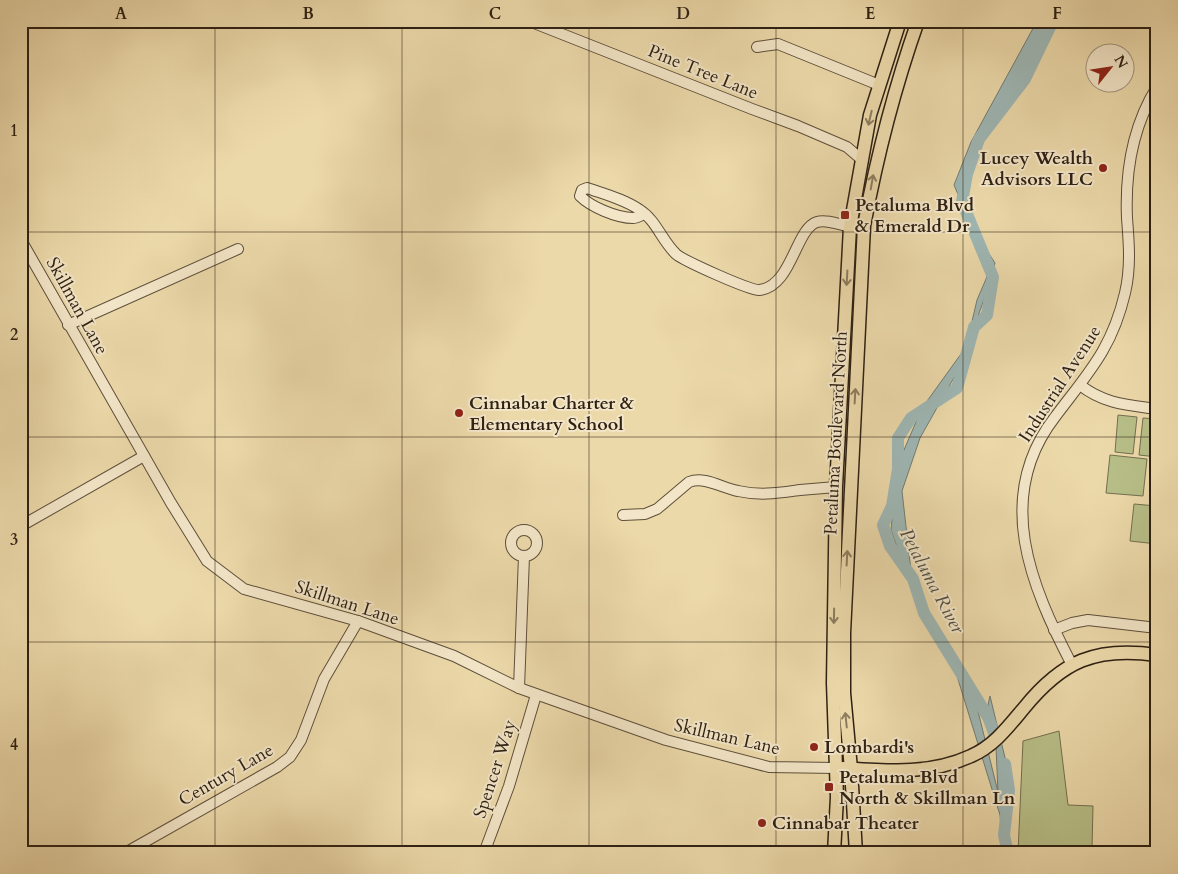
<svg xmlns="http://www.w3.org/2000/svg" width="1178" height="874" font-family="Cardo,serif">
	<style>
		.green { fill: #b8bf88; stroke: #73704e }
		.water { fill: #9eb7b5; stroke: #717b75 }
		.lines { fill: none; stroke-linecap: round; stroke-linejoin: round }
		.river { stroke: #9eb7b5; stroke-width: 12 }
		.minor-casing { stroke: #5e4f3a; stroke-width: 12 }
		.major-casing { stroke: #2e2114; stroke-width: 15 }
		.minor { stroke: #f3e6c8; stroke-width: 10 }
		.major { stroke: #ecd9aa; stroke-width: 12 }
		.oneway { stroke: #8d7d5f }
		.grid { fill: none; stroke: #2e2114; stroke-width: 1; stroke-opacity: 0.55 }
		.poi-dot { fill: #8f2418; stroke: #f3e6c8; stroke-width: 2 }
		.labels { text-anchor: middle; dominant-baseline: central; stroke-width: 4; stroke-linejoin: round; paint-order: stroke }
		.street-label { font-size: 18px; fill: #2e2114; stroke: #f3e6c8 }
		.poi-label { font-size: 18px; font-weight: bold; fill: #2e2114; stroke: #f3e6c8; text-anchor: start }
		.water-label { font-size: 19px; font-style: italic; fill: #504e44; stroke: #f3e6c8 }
		.neatline { fill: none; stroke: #2e2114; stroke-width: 2 }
		.grid-label { font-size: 16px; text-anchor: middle; font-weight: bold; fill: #2e2114 }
	</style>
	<rect width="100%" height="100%" fill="#ecd9aa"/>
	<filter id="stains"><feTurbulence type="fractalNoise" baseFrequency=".004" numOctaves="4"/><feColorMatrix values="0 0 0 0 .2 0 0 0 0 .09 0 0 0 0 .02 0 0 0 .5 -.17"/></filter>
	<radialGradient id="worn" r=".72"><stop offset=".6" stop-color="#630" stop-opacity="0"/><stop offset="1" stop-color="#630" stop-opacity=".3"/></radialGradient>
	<!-- green -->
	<g class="green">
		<path d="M1118,415L1137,417L1133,454L1115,452Z"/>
		<path d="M1143,418L1157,419V457L1139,455Z"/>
		<path d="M1110,455L1147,459L1143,496L1106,493Z"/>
		<path d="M1134,504L1157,506V544L1130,541Z"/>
		<path d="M1059,731L1068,805L1093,806L1092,847L1157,853H1018L1023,741Z"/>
	</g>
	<!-- water -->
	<path class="water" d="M1037,21H1057L995,123L971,154L961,188L982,243L995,263L990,283L978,316L974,342L920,438L902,491L911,571L931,617L972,687L998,792L996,747L987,709L990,696L1008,770L1005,820L1009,853H1003L1000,815L952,660L911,587L891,530L897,466L922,408L966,347L977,300L989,272L971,225L954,185L971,142Z"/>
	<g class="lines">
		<!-- river -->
		<g class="river">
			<path d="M997,741L988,717L924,613L913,579L890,546L883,525L892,506L898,469V438L911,418L957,388L974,327L987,315L993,277L962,202L967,174L979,139L1025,79L1053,21"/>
			<path d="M1005,764L1009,790L1004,835L1008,853"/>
		</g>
		<defs>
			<g id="minor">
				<path d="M529,21L752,109L798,126L847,147L861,159"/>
				<path d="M757,47L778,44L879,85"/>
				<path d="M645,214C641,215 637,218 633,218C617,218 591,207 580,196L582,190L587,188C604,194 624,199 640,210C656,220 662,241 676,254C684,261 749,290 759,290C792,287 795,229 817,222C826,219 841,225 850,227"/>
				<path d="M21,240L171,503L207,561L244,589L358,621L454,656L519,688L666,740L769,767L836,768"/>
				<path d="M68,325L238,249"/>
				<path d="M1080,385C1104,404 1128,405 1157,409"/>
				<path d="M623,515L645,514L657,509L689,482C705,476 722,488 738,491C761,496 778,493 800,490C812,489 824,488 836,487"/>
				<path d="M21,526L144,456"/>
				<circle cx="524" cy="543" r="13"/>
				<path d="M1054,630L1072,623L1088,620L1157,628"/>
				<path d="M1072,665C1031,586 993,497 1055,417C1088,373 1112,349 1125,293C1131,268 1129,243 1127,218C1125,171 1132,127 1157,87"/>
				<path d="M519,688L524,556"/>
				<path d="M125,853L277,767L290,757L301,740L324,679L358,621"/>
				<path d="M484,853L509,786L536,695"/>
			</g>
			<g id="major">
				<path d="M843,768C887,771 930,775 971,756C994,746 1008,727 1024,708C1062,661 1096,646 1157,655"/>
				<path d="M834,853L837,797L833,683L836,487L850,227L870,115L900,21"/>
				<path d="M856,853L851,769L844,693V633L864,226C877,156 894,89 918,21"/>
			</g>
		</defs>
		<!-- minor casing -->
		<use href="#minor" class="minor-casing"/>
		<!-- major casing -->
		<use href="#major" class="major-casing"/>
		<!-- minor -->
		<use href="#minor" class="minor"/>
		<!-- major -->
		<use href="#major" class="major"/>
	</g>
	<!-- one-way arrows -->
	<defs><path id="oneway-shaft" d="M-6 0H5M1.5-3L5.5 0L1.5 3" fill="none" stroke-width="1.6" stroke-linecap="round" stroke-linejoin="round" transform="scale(1.25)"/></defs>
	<g class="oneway">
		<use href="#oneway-shaft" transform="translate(870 118) rotate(103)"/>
		<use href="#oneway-shaft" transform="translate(872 182) rotate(-80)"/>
		<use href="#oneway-shaft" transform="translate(847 278) rotate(93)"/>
		<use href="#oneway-shaft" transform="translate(855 396) rotate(-87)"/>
		<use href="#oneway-shaft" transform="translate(847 558) rotate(-87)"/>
		<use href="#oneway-shaft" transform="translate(834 616) rotate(91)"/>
		<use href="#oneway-shaft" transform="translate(846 720) rotate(-96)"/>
	</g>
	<!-- grid -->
	<path class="grid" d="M215,21V853M402,21V853M589,21V853M776,21V853M963,21V853M21,232H1157M21,437H1157M21,642H1157"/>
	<!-- markers -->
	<g class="poi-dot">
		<circle cx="1103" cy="168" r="5"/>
		<rect x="840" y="210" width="10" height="10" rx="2.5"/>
		<circle cx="459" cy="413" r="5"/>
		<circle cx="814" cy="747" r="5"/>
		<rect x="824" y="782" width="10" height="10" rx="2.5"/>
		<circle cx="762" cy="823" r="5"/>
	</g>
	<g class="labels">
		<!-- street labels -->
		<g class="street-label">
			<text transform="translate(703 72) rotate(22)">Pine Tree Lane</text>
			<text transform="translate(77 306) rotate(61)">Skillman Lane</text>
			<text transform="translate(1060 384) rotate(-57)">Industrial Avenue</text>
			<text transform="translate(836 433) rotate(-87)">Petaluma Boulevard North</text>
			<text transform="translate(347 603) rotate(18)">Skillman Lane</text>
			<text transform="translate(727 737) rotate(13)">Skillman Lane</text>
			<text transform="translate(495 769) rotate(-72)">Spencer Way</text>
			<text transform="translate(226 775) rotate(-30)">Century Lane</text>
		</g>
		<!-- poi labels -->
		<g class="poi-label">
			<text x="1093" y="158" text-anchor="end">Lucey Wealth<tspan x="1093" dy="21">Advisors LLC</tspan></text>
			<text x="855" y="205">Petaluma Blvd<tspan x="855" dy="21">&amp; Emerald Dr</tspan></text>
			<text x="469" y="403">Cinnabar Charter &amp;<tspan x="469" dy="21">Elementary School</tspan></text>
			<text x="824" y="747">Lombardi's</text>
			<text x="839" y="777">Petaluma Blvd<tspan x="839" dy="21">North &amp; Skillman Ln</tspan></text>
			<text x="772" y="823">Cinnabar Theater</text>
		</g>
		<!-- water labels -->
		<g class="water-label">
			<text transform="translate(932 581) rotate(62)">Petaluma River</text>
		</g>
	</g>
	<!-- margin -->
	<rect width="1178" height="874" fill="none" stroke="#ecd9aa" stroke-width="55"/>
	<!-- north arrow -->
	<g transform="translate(1110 68) rotate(60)"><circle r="24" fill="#f3e6c8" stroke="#a49780"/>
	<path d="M0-4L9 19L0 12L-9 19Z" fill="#8f2418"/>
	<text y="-8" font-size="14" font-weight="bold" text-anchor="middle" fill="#2e2114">N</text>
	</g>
	<rect x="28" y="28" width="1122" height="818" class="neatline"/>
	<g class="grid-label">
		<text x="121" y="19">A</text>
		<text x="308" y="19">B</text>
		<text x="495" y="19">C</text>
		<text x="683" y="19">D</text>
		<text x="870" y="19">E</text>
		<text x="1057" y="19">F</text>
		<text x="14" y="136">1</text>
		<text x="14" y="340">2</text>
		<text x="14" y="545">3</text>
		<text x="14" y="750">4</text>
	</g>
	<rect width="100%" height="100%" filter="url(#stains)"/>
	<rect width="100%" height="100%" fill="url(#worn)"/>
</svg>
